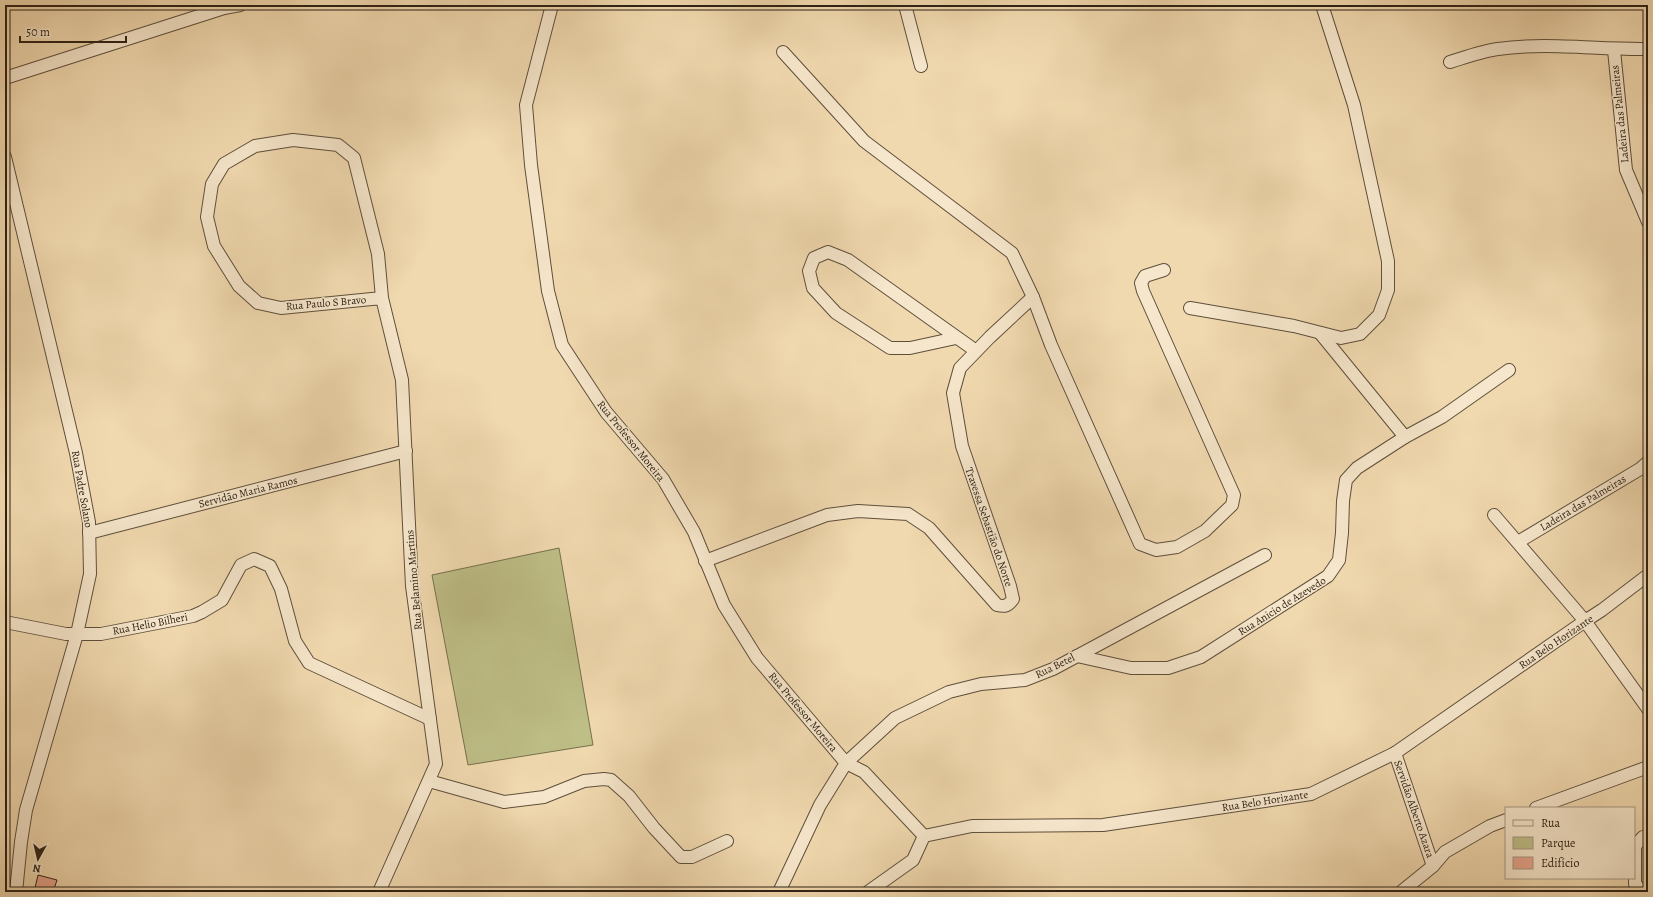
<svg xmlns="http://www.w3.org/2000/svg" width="1653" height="897" font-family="Alegreya,serif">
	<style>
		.park { fill: #bebe87; stroke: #76704e }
		.building { fill: #e8a58d; stroke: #2d2115 }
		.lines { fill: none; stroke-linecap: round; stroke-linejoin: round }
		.street-casing { stroke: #5e4f3c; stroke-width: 14 }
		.street { stroke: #f6e6cb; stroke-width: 12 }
		.labels { text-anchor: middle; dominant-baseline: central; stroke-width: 3; stroke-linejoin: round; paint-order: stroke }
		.street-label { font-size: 11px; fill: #2d2115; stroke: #f6e6cb }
	</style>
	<rect width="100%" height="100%" fill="#f1d9af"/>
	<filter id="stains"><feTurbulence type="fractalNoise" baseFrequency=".005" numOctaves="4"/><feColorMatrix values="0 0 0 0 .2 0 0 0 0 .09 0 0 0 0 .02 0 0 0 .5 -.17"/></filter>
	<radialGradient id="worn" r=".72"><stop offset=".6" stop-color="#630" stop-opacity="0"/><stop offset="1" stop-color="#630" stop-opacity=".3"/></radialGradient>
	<!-- park -->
	<path class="park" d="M559,548L593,745L468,765L432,575Z"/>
	<!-- building -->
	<path class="building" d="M38,875L57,880L53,892H34Z"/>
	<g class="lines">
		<defs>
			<g id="street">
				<path d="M552,5L526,105L531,165L548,291L562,345L606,412L663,479L694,532L724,605L757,658L846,763L820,805L779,892"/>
				<path d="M905,5L921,66"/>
				<path d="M1614,50L1626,170L1648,222"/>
				<path d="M783,52L864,141L1012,253L1033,297L1051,345L1140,544L1156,550L1177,547L1205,531L1232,505L1234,495L1143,291L1141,283L1145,276L1164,270"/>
				<path d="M1450,62C1466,57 1482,51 1498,49C1547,42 1598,50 1648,49"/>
				<path d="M5,78L224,8L240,5"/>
				<path d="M5,157L76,453L89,522L90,574L77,634L26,810L21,842L16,892"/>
				<path d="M1190,308L1294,326L1341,338L1360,334L1379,315L1388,290V261L1354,105L1322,5"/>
				<path d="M1320,333L1405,437"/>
				<path d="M956,338L910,348H890L836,313L813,288L809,271L814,258L828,252L848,260L976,351"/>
				<path d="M1494,515L1585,621L1648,709"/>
				<path d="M89,533L406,451"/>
				<path d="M1518,542L1640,469L1648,462"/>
				<path d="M705,561L827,515L858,511L908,514L929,528L997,605C1005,607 1008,606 1013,599L1010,586L962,446L953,393L960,368L990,337L1033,297"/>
				<path d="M5,622L66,634H101L193,616L202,612L222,600L241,565L254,559L270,566L281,589L295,641L309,663L430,719"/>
				<path d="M1077,656L1131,668H1168L1201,657L1328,576L1339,560L1342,533L1343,501L1346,480L1357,468L1405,437L1442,417L1509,370"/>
				<path d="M1395,753L1433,866"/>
				<path d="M429,781L504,802L544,797L584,781L604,779L611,780L629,796L654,828L681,857H692L727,841"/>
				<path d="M1536,808L1648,767"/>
				<path d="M924,836L864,772L846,763L895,718L949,692L981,684L1025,680L1053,669L1265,555"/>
				<path d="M379,892L436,764L412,586L402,380L382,298L378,254L354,158L338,145L293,140L255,146L224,164L212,184L207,217L214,246L239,286L258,303L281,308L382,298"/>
				<path d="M868,892L913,860L924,836L972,826L1103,825L1311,794L1395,753L1585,621L1602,610L1648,575"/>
				<path d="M1401,892L1433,866L1445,852L1490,826L1506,820"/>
				<path d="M1643,892L1635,884V846L1643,837L1648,836"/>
			</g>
		</defs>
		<!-- street casing -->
		<use href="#street" class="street-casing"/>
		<!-- street -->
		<use href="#street" class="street"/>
	</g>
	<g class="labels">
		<!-- street labels -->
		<g class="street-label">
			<text transform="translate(1620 114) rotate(-96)">Ladeira das Palmeiras</text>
			<text transform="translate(326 303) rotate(-5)">Rua Paulo S Bravo</text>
			<text transform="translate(631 441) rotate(51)">Rua Professor Moreira</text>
			<text transform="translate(82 489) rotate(80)">Rua Padre Solano</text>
			<text transform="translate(248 492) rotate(-14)">Servidão Maria Ramos</text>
			<text transform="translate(1583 503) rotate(-31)">Ladeira das Palmeiras</text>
			<text transform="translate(989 527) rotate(71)">Travessa Sebastião do Norte</text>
			<text transform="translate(414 580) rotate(-95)">Rua Belamino Martins</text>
			<text transform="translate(1282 606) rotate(-32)">Rua Anicio de Azevedo</text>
			<text transform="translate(150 624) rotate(-11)">Rua Helio Bilheri</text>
			<text transform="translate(1556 642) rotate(-34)">Rua Belo Horizante</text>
			<text transform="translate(1055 666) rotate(-26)">Rua Betel</text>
			<text transform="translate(803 712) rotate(50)">Rua Professor Moreira</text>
			<text transform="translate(1265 801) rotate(-9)">Rua Belo Horizante</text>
			<text transform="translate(1414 809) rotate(71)">Servidão Alberto Azara</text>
		</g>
	</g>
	<!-- margin -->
	<rect width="1653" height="897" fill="none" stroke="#f1d9af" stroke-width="20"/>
	<rect x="6" y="6" width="1641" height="885" fill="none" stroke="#2d2115" stroke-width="2"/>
	<rect x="10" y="10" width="1633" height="877" fill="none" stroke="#2d2115"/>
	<!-- legend -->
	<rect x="1505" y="807" width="130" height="72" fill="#f6e6cb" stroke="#a69782"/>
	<rect x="1513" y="820" width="20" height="6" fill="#f6e6cb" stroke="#a69782"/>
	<text x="1541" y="827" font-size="12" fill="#2d2115">Rua</text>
	<rect x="1513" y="837" width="20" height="12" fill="#bebe87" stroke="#a69782"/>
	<text x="1541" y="847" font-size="12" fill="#2d2115">Parque</text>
	<rect x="1513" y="857" width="20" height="12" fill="#e8a58d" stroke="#a69782"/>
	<text x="1541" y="867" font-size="12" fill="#2d2115">Edifício</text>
	<!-- north arrow -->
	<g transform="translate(38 859) rotate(188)" stroke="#f6e6cb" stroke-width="3" paint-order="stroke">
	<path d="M0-3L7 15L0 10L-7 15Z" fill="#2d2115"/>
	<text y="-6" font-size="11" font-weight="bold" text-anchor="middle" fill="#2d2115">N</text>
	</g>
	<!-- scale -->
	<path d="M20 36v6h106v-6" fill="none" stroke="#2d2115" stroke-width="2"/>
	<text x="26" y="36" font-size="12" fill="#2d2115" stroke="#f6e6cb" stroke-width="3" paint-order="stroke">50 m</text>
	<rect width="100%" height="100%" filter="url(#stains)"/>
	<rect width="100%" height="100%" fill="url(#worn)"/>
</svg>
